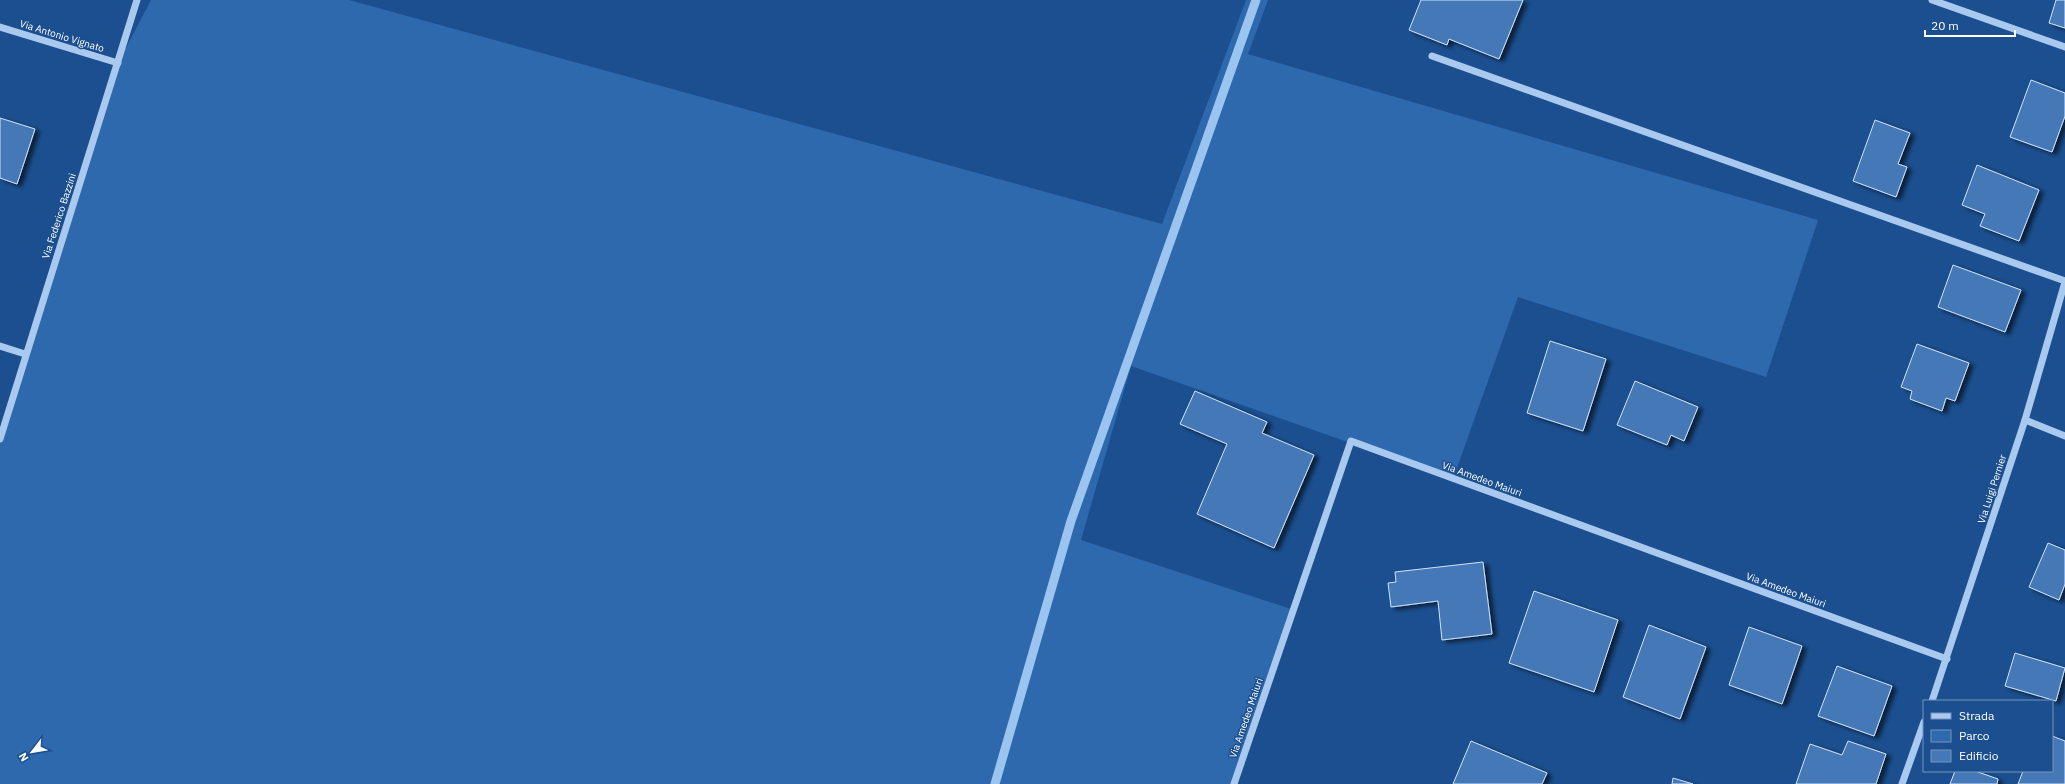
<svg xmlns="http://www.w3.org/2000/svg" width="2065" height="784" font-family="'IBM Plex Sans',sans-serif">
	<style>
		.green { fill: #2e69ad }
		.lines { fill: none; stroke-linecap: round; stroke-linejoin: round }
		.stream { stroke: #9cc4f0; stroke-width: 9 }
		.building { fill: #4478b7; stroke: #cfe3fa; filter: url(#shadow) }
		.minor { stroke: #a9c9ee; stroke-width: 7 }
		.labels { text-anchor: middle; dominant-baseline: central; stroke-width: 3; stroke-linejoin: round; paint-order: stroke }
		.street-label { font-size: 10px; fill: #fff; stroke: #1b4f8f }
	</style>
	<defs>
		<filter id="shadow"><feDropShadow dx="4.5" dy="2.5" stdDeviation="2" flood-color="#0009"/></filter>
	</defs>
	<rect width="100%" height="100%" fill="#1b4f8f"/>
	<!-- green -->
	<path class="green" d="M151,0H349L1162,224L1246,0H1268L1248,54L1818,220L1766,377L1518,297L1453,479L1131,366L1081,540L1294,610L1234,784H0V439L118,63Z"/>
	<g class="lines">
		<!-- stream -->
		<path class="stream" d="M995,784L1071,521L1256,0"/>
	</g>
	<!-- building -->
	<g class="building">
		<path d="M1421,0H1523L1499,59L1449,39L1447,45L1409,30Z"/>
		<path d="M2056,0H2065V28L2049,23Z"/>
		<path d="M2031,80L2065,93V116L2052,152L2010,137Z"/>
		<path d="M0,118L35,129L17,184L0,178Z"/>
		<path d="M1875,120L1910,133L1898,164L1907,167L1896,197L1853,181Z"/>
		<path d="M1977,165L2039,190L2019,241L1980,226L1985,214L1962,205Z"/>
		<path d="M1953,265L2021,290L2005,332L1938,307Z"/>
		<path d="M1550,341L1606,359L1583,431L1527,413Z"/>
		<path d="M1917,344L1969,363L1955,401L1946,398L1942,411L1910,399L1912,391L1901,387Z"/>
		<path d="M1635,381L1698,407L1684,441L1671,435L1667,445L1617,425Z"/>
		<path d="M1195,391L1267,422L1262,433L1314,455L1274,548L1197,514L1227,444L1180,424Z"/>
		<path d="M2048,543L2065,550V584L2059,600L2029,587Z"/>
		<path d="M1483,562L1492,634L1442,640L1438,601L1391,607L1388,583L1396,582L1395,572Z"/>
		<path d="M1534,591L1618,620L1594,692L1509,663Z"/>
		<path d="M1649,625L1706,647L1680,719L1623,697Z"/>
		<path d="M1749,627L1802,646L1782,704L1729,685Z"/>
		<path d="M2015,653L2065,668L2056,701L2005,686Z"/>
		<path d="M1837,666L1892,686L1874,736L1818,716Z"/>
		<path d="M2052,736L2065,741V784H2018L2023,771H2052Z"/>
		<path d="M1471,741L1547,773L1542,784H1453Z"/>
		<path d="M1848,741L1886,754L1876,784H1796L1810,744L1842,755Z"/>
		<path d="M1955,771H1975L1998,779L1997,784H1950Z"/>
		<path d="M1673,778L1693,784H1672Z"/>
	</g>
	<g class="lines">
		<!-- minor -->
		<g class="minor">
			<path d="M1932,0L2065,47"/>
			<path d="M0,27L118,63"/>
			<path d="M1432,56L2065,281"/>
			<path d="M0,346L25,354"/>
			<path d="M2025,420L2065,436"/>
			<path d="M0,439L137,0"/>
			<path d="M1932,701L2025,420L2065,282"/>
			<path d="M1234,784L1351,441L1947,659"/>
			<path d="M1902,784L1924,722"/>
		</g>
	</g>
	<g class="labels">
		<!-- street labels -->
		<g class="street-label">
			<text transform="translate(62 36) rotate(17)">Via Antonio Vignato</text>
			<text transform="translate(59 216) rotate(-72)">Via Federico Bazzini</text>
			<text transform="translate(1482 479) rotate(20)">Via Amedeo Maiuri</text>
			<text transform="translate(1992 489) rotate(-72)">Via Luigi Pernier</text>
			<text transform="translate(1786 590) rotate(20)">Via Amedeo Maiuri</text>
			<text transform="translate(1246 718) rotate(-71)">Via Amedeo Maiuri</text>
		</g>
	</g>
	<!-- legend -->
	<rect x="1923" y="700" width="130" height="72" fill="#1b4f8f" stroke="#7695bc"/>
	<rect x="1931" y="713" width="20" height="6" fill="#a9c9ee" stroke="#7695bc"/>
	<text x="1959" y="720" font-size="12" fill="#ffffff">Strada</text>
	<rect x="1931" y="730" width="20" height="12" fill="#2e69ad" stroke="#7695bc"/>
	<text x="1959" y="740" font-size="12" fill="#ffffff">Parco</text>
	<rect x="1931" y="750" width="20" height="12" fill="#4478b7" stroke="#7695bc"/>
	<text x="1959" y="760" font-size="12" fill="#ffffff">Edificio</text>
	<!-- north arrow -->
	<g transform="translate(32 752) rotate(239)" stroke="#1b4f8f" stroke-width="3" paint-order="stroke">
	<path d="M0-3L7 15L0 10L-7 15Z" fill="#ffffff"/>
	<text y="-6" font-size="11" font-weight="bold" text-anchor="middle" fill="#ffffff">N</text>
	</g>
	<!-- scale -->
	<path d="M1925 30v6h90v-6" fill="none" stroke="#ffffff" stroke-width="2"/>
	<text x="1931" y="30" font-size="12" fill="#ffffff" stroke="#1b4f8f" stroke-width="3" paint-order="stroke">20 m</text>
</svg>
